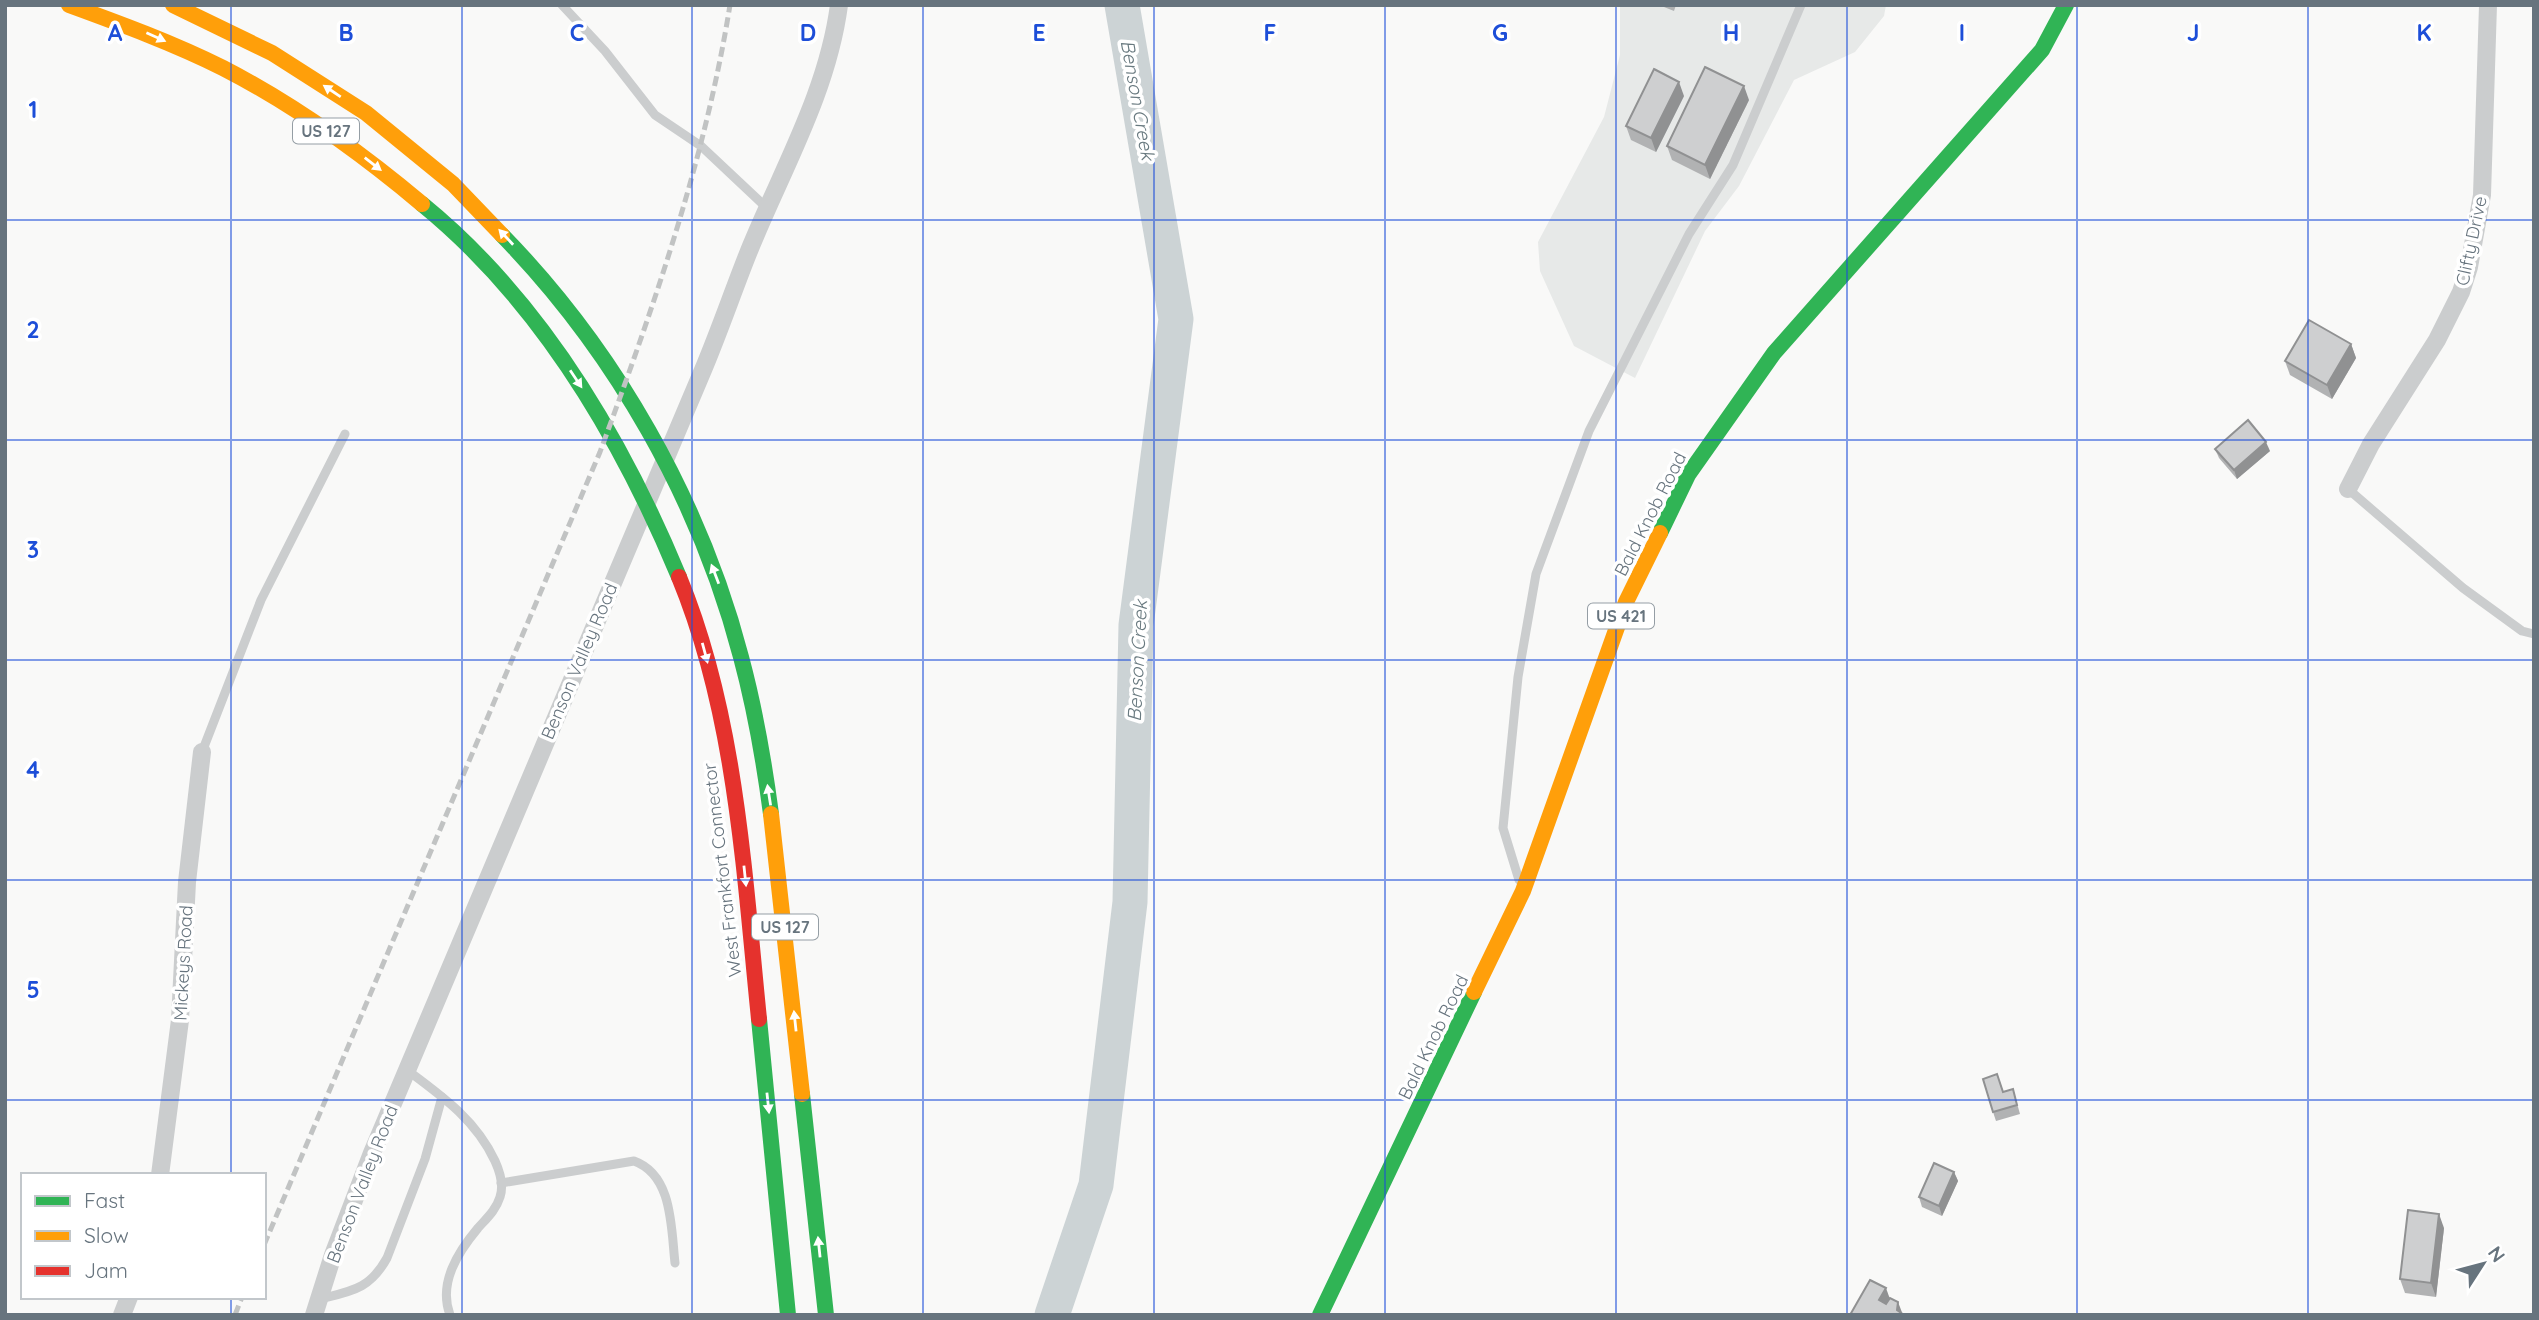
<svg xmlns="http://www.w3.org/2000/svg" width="2539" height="1320" font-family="Quicksand,sans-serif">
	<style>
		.built { fill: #e7e9e8 }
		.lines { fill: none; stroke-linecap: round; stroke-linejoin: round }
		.river { stroke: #ccd3d5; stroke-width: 35 }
		.lane { stroke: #cbcdce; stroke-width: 9 }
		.street { stroke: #cbcdce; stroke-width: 18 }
		.fast { stroke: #30b455; stroke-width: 16 }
		.slow { stroke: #ff9f0a; stroke-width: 16 }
		.jam { stroke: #e5322d; stroke-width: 16 }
		.rail { stroke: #c1c3c3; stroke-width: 5; stroke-dasharray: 10 5; stroke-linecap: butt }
		.wall { fill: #b1b2b3 }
		.shaded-wall { fill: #909192 }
		.building { fill: #cecfd0; stroke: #909192; stroke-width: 2 }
		.oneway { fill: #fff }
		.grid { fill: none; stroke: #1d4ed8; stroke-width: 2; stroke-opacity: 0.55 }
		.labels { text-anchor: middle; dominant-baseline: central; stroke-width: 7; stroke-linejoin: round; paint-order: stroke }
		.shield { fill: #fff; stroke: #959ea5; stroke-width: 2 }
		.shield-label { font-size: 16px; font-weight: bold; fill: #67747e }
		.street-label { font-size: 18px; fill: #67747e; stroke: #fff }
		.water-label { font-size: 19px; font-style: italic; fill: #68797f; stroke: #fff }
		.grid-label { font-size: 23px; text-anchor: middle; font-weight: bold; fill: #1d4ed8; stroke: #fff; stroke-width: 7; stroke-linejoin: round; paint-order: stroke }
	</style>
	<rect width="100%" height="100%" fill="#f9f9f8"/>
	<!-- built -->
	<path class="built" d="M1620,5H1886L1884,16L1855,52L1794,80L1739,186L1705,231L1635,378L1574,346L1540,271L1538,242L1604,117L1620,55Z"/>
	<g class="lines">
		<!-- river -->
		<path class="river" d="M1052,1315L1096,1185L1130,902L1136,625L1176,319L1122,5"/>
		<!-- lane -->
		<g class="lane">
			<path d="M562,5L605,51L655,115L701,146L768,209"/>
			<path d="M2348,489L2463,588L2522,631L2534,634"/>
			<path d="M202,752L261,600L345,434"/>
			<path d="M1519,880L1503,828L1518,677L1536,574L1589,431L1689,234L1733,165L1801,5"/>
			<path d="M407,1070C442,1096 476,1120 495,1161C500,1172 504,1185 500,1197C496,1210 487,1218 478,1228C458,1252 438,1283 450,1315"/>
			<path d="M501,1183L634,1161C673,1175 671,1228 675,1263"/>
			<path d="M320,1299C352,1291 370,1289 387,1258L425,1159L442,1097"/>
		</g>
		<!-- street -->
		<g class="street">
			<path d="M2348,489L2371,444L2437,340L2461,292L2469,267L2482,195L2488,5"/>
			<path d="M160,1175L180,1020L187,882L202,752"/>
			<path d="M122,1315L129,1297"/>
			<path d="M314,1315L333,1255L372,1153L703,370C719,332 732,294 747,256C780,173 827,95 839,5"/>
		</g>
		<!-- fast -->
		<g class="fast">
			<path d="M422,204C541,301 621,437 679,577"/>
			<path d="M502,235C615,351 700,500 741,657C755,709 764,761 771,814"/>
			<path d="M1660,533L1688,475L1774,353L2042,50L2066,5"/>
			<path d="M759,1019L788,1315"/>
			<path d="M802,1094L826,1315"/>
			<path d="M1320,1315L1474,992"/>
		</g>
		<!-- slow -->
		<g class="slow">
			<path d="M69,5C121,24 173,43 223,68C295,105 360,152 422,204"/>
			<path d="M173,5L272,53L366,113L453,184L502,235"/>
			<path d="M771,814L802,1094"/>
			<path d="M1474,992L1523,891L1626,602L1660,533"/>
		</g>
		<!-- jam -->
		<path class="jam" d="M679,577C736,715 744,872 759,1019"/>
		<!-- rail -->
		<g class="rail">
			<path d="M264,1245L600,452C654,306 705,160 730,5"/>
			<path d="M235,1315L242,1297"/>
		</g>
	</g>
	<!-- wall -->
	<g class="wall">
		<path d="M1659,5H1676L1674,11Z"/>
		<path d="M1684,96L1656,152L1631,140L1626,126Z"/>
		<path d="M1749,100L1710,179L1672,160L1667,146Z"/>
		<path d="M2351,344L2356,358L2332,399L2290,375L2285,361Z"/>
		<path d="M2215,449L2270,451L2237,479L2219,458Z"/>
		<path d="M2013,1089L2020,1114L1996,1121L1993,1112L2003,1092Z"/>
		<path d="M1954,1172L1958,1181L1942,1216L1922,1207L1919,1197Z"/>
		<path d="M2444,1228L2436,1297L2405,1293L2400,1279Z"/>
	</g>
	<!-- shaded-wall -->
	<g class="shaded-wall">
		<path d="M1679,82L1684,96L1656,152L1651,138Z"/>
		<path d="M1744,86L1749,100L1710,179L1705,165Z"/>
		<path d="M2351,344L2356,358L2332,399L2327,385Z"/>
		<path d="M2266,442L2270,451L2237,479L2234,470Z"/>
		<path d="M1954,1172L1958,1181L1942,1216L1939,1206Z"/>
		<path d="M2439,1214L2444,1228L2436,1297L2431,1283Z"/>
		<path d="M1886,1288L1891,1302L1884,1314L1879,1300Z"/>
		<path d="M1898,1302L1903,1315L1897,1310Z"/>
	</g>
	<!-- building -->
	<g class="building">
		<path d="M1705,67L1744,86L1705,165L1667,146Z"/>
		<path d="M1654,69L1679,82L1651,138L1626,126Z"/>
		<path d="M2309,320L2351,344L2327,385L2285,361Z"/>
		<path d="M2248,420L2266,442L2234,470L2215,449Z"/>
		<path d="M1997,1074L2003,1092L2013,1089L2017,1105L1993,1112L1983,1079Z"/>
		<path d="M1934,1163L1954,1172L1939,1206L1919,1197Z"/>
		<path d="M2408,1210L2439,1214L2431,1283L2400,1279Z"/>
		<path d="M1870,1280L1886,1288L1879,1300L1886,1304L1890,1298L1898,1302L1897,1310L1904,1315H1850Z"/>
	</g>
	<!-- one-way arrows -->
	<defs><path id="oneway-solid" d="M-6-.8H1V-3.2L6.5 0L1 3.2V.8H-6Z" transform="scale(1.75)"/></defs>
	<g class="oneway">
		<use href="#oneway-solid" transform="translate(156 37) rotate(24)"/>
		<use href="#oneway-solid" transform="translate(332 91) rotate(-146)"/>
		<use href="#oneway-solid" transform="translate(373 164) rotate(38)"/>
		<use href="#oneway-solid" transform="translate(506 237) rotate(-133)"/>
		<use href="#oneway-solid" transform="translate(576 379) rotate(56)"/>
		<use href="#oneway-solid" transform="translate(715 574) rotate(-111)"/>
		<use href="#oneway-solid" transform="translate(705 653) rotate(75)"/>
		<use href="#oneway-solid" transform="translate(769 795) rotate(-99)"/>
		<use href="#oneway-solid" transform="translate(745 876) rotate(84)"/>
		<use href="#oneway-solid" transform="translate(795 1021) rotate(-96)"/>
		<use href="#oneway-solid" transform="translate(768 1103) rotate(84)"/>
		<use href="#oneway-solid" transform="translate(819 1247) rotate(-96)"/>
	</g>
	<!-- grid -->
	<path class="grid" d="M231,5V1175M462,5V1315M692,5V1315M923,5V1315M1154,5V1315M1385,5V1315M1616,5V1315M1847,5V1315M2077,5V1315M2308,5V1315M5,220H2534M5,440H2534M5,660H2534M5,880H2534M5,1100H2534M231,1297V1315"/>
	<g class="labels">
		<!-- shield labels -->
		<g class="shield">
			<rect x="293" y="118.5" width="66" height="25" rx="5"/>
			<rect x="1588" y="603.5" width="66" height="25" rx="5"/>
			<rect x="752" y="914.5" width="66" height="25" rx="5"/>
		</g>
		<g class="shield-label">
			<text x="326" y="131">US 127</text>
			<text x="1621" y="616">US 421</text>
			<text x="785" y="927">US 127</text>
		</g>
		<!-- street labels -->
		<g class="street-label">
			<text transform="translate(2471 241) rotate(-78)">Clifty Drive</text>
			<text transform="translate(1650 514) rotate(-63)">Bald Knob Road</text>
			<text transform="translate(579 661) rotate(-67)">Benson Valley Road</text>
			<text transform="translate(722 870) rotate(-97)">West Frankfort Connector</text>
			<text transform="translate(183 963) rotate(-87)">Mickeys Road</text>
			<text transform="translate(1433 1037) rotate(-64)">Bald Knob Road</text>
			<text transform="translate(362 1184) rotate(-69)">Benson Valley Road</text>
		</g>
		<!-- water labels -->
		<g class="water-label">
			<text transform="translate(1138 100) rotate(80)">Benson Creek</text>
			<text transform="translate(1137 661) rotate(-87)">Benson Creek</text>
		</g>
	</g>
	<g class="grid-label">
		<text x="115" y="41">A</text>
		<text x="346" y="41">B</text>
		<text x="577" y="41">C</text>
		<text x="808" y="41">D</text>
		<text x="1039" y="41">E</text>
		<text x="1270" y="41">F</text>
		<text x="1500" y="41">G</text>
		<text x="1731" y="41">H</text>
		<text x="1962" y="41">I</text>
		<text x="2193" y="41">J</text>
		<text x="2424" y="41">K</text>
		<text x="33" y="118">1</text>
		<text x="33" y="338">2</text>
		<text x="33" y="558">3</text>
		<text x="33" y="778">4</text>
		<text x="33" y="998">5</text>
	</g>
	<!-- border -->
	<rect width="2539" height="1320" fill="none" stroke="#67747e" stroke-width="14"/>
	<!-- legend -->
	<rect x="21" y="1173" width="245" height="126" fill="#ffffff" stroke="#c2c7cb" stroke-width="2"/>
	<rect x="35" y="1196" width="35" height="10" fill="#30b455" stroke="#c2c7cb" stroke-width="2"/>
	<text x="84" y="1208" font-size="21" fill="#67747e">Fast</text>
	<rect x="35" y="1231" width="35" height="10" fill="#ff9f0a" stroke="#c2c7cb" stroke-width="2"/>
	<text x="84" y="1243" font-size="21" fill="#67747e">Slow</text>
	<rect x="35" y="1266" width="35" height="10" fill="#e5322d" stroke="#c2c7cb" stroke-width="2"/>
	<text x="84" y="1278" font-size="21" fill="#67747e">Jam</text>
	<!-- north arrow -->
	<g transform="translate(2483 1264) rotate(54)" stroke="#ffffff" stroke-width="5" paint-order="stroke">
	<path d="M0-5L12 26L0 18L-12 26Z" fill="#67747e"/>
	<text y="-10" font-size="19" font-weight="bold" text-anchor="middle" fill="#67747e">N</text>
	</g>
</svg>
